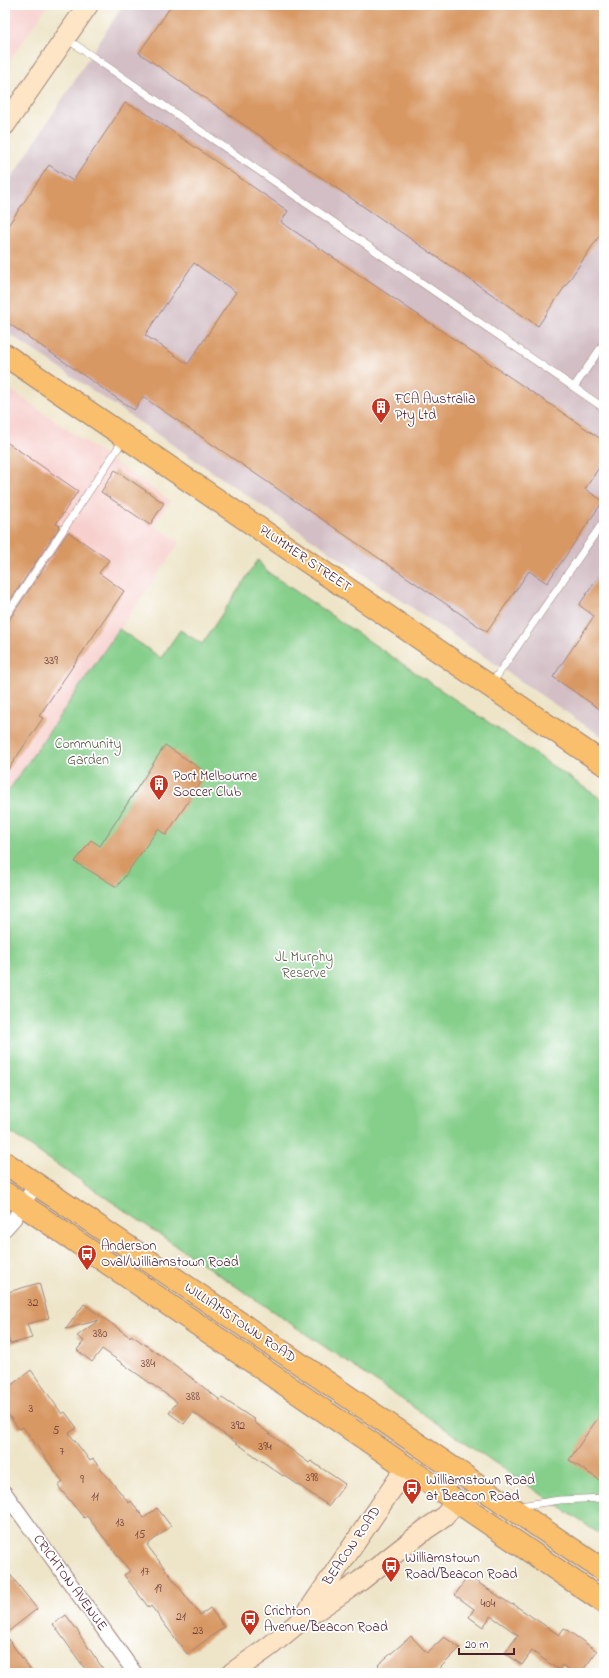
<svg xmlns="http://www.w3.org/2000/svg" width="609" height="1678" font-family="'Indie Flower',sans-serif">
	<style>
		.built { fill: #f7d0ce }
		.industrial { fill: #d2bec4 }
		.green { fill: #86cf8b; stroke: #68775b }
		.building { fill: #d89864; fill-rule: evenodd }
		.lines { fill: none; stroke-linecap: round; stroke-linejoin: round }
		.lane-casing { stroke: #9c827a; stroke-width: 8 }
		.street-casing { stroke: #9c827a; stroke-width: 16 }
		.secondary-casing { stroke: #9c827a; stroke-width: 22 }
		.primary-casing { stroke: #9c827a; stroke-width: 24 }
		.lane { stroke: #fff; stroke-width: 7 }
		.street { stroke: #fff; stroke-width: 14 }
		.secondary { stroke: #fde5c5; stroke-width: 20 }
		.primary { stroke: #f9bf6d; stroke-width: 22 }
		.labels { text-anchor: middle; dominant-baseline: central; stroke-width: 3.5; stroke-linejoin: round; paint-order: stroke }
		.number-label { font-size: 12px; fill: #6e3d39 }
		.poi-label { font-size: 14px; fill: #4a1f2b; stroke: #fff; text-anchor: start }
		.street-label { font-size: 14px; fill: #4a1f2b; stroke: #fff }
		.park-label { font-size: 14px; fill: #5f5d4d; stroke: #fff }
	</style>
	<rect width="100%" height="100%" fill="#fff"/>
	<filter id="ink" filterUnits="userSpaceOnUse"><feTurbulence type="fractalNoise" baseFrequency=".025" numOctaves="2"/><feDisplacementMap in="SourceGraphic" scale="8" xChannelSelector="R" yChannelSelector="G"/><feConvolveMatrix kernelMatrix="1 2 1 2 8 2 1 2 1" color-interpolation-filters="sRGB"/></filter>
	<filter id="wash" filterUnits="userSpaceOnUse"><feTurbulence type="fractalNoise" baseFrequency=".012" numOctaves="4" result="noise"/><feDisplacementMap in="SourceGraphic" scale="16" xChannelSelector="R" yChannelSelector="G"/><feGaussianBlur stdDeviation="0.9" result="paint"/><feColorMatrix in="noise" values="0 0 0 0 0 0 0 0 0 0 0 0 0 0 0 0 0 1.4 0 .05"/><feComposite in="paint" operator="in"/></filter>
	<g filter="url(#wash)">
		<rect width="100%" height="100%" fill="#eee5c9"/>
		<!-- built -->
		<g class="built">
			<path d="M5,5H48L5,67Z"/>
			<path d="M5,386L170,501L154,525L180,542L5,795Z"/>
		</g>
		<!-- industrial -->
		<path class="industrial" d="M123,5H604V738L5,331V188Z"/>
		<!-- green -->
		<path class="green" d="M258,560L266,571L604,801V1537L5,1129V796L119,629L161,658L180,630L202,644Z"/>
		<g id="blocks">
			<!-- building -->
			<g class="building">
				<path d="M172,5H604V229L538,326L139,53Z"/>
				<path d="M125,103L141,110L288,211L281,222L604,441V460L585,489L603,501L547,583L529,571L487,632L143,397L134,410L5,321V230L49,165L73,181ZM194,263L236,292L188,364L145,335Z"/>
				<path d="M5,441L78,491L56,524L60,526L5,608Z"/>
				<path d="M115,470L164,503L150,525L101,492Z"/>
				<path d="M68,532L109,560L99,573L124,591L39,716L43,718L5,774V622L9,620Z"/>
				<path d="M604,569V712L553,677L594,616L579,605Z"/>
				<path d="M165,745L207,773L166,835L158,829L117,887L75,862L91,840L100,846Z"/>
				<path d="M39,1283L49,1318L27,1324L32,1338L10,1344L5,1326V1293Z"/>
				<path d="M84,1304L130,1337L131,1335L176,1366L220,1400L222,1398L255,1420L254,1422L309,1463L311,1461L345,1484L329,1506L284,1475L283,1476L193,1412L184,1424L169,1413L177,1402L102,1349L92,1362L77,1350L84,1341L77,1336L99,1320L66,1329Z"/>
				<path d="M31,1370L62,1414L65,1412L77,1428L69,1433L90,1461L93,1459L129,1503L131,1501L144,1518L157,1508L171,1526L147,1545L200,1615L210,1608L224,1627L187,1654L151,1606L149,1608L124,1575L130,1571L87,1516L84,1518L58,1486L63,1482L23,1427L19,1429L5,1410V1390Z"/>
				<path d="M604,1409V1483L569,1460Z"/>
				<path d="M5,1568L37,1609L5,1634Z"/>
				<path d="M468,1576L512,1605L513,1604L559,1635L564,1628L597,1651L581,1673H574L562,1665L559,1670L532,1651L522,1665L505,1653L518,1635L491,1616L483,1627L469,1617L474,1609L455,1595Z"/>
				<path d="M66,1615L80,1634H79L106,1673H88L53,1624Z"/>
				<path d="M5,1635L33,1673H5Z"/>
				<path d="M411,1636L427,1653L444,1637L460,1648L435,1673H386L378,1665Z"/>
			</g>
		</g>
	</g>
	<g filter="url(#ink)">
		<use href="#blocks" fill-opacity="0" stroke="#9c827a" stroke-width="1"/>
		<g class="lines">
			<defs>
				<g id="lane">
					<path d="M67,39L604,408"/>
					<path d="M574,387L604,343"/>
					<path d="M5,617L124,439"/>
					<path d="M492,683L604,521"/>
					<path d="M519,1506L560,1500L604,1498"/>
				</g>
				<g id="street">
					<path d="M5,1229L14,1219L36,1184"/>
					<path d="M5,1493L135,1673"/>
				</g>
				<g id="secondary">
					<path d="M5,125L88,5"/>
					<path d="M307,1613L406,1468"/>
					<path d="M232,1673L270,1646L298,1623L360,1581L426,1529L444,1517L456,1501"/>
				</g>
				<g id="primary">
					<path d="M5,355L604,764"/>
					<path d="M5,1163L604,1571"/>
					<path d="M5,1193L604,1602"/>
				</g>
			</defs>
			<!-- lane casing -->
			<use href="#lane" class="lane-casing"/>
			<!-- street casing -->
			<use href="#street" class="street-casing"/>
			<!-- secondary casing -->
			<use href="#secondary" class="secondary-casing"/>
			<!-- primary casing -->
			<use href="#primary" class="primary-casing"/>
			<!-- lane -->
			<use href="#lane" class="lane"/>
			<!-- street -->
			<use href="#street" class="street"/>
			<!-- secondary -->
			<use href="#secondary" class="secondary"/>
			<!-- primary -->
			<use href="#primary" class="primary"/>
		</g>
	</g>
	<!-- icons -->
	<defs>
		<symbol id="building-pin" viewBox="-11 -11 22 30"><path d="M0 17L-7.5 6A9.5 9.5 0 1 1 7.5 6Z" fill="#c8321e" stroke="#fff"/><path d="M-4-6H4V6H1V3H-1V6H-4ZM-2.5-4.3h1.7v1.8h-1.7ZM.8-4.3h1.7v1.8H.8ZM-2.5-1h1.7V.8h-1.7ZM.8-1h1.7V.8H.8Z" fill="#fff"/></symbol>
		<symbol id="bus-pin" viewBox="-11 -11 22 30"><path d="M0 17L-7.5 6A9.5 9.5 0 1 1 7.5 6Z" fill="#c8321e" stroke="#fff"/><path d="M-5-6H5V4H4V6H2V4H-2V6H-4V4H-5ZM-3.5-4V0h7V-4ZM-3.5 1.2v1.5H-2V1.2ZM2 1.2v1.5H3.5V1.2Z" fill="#fff"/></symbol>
	</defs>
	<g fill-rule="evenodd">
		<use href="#building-pin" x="370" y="396" width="22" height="30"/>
		<use href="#building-pin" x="148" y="773" width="22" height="30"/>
		<use href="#bus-pin" x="76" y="1243" width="22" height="30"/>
		<use href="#bus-pin" x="401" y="1477" width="22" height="30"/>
		<use href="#bus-pin" x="380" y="1555" width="22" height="30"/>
		<use href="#bus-pin" x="239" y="1608" width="22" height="30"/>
	</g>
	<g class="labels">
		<!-- number labels -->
		<g class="number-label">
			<text x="51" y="661">339</text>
			<text x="33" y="1303">32</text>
			<text x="100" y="1334">380</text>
			<text x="148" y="1364">384</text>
			<text x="193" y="1397">388</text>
			<text x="31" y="1409">3</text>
			<text x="238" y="1426">392</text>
			<text x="56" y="1431">5</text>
			<text x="265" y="1447">394</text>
			<text x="62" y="1452">7</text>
			<text x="312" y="1478">398</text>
			<text x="82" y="1480">9</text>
			<text x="95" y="1497">11</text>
			<text x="120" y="1523">13</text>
			<text x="140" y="1535">15</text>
			<text x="145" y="1572">17</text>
			<text x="158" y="1589">19</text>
			<text x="488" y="1604">404</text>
			<text x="181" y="1617">21</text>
			<text x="198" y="1631">23</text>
		</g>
		<!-- poi labels -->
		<g class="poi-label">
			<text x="395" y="399">FCA Australia<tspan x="395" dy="16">Pty Ltd</tspan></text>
			<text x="173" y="776">Port Melbourne<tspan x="173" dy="16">Soccer Club</tspan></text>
			<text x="101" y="1246">Anderson<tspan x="101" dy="16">Oval/Williamstown Road</tspan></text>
			<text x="426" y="1480">Williamstown Road<tspan x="426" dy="16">at Beacon Road</tspan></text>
			<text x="405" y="1558">Williamstown<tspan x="405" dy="16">Road/Beacon Road</tspan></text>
			<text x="264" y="1611">Crichton<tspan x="264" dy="16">Avenue/Beacon Road</tspan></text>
		</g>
		<!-- street labels -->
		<g class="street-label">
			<text transform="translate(305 559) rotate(34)">PLUMMER STREET</text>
			<text transform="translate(240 1323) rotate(34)">WILLIAMSTOWN ROAD</text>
			<text transform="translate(352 1546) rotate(-56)">BEACON ROAD</text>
			<text transform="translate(70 1583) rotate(54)">CRICHTON AVENUE</text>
		</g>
		<!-- park labels -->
		<g class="park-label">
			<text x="88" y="744">Community<tspan x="88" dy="16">Garden</tspan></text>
			<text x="304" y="957">JL Murphy<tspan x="304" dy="16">Reserve</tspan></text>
		</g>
	</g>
	<!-- margin -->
	<rect width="609" height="1678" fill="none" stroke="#fff" stroke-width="20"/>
	<!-- scale -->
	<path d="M459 1648v6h55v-6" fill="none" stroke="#4a1f2b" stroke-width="2"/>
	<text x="465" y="1648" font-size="12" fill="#4a1f2b" stroke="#ffffff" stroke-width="3" paint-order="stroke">20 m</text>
</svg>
